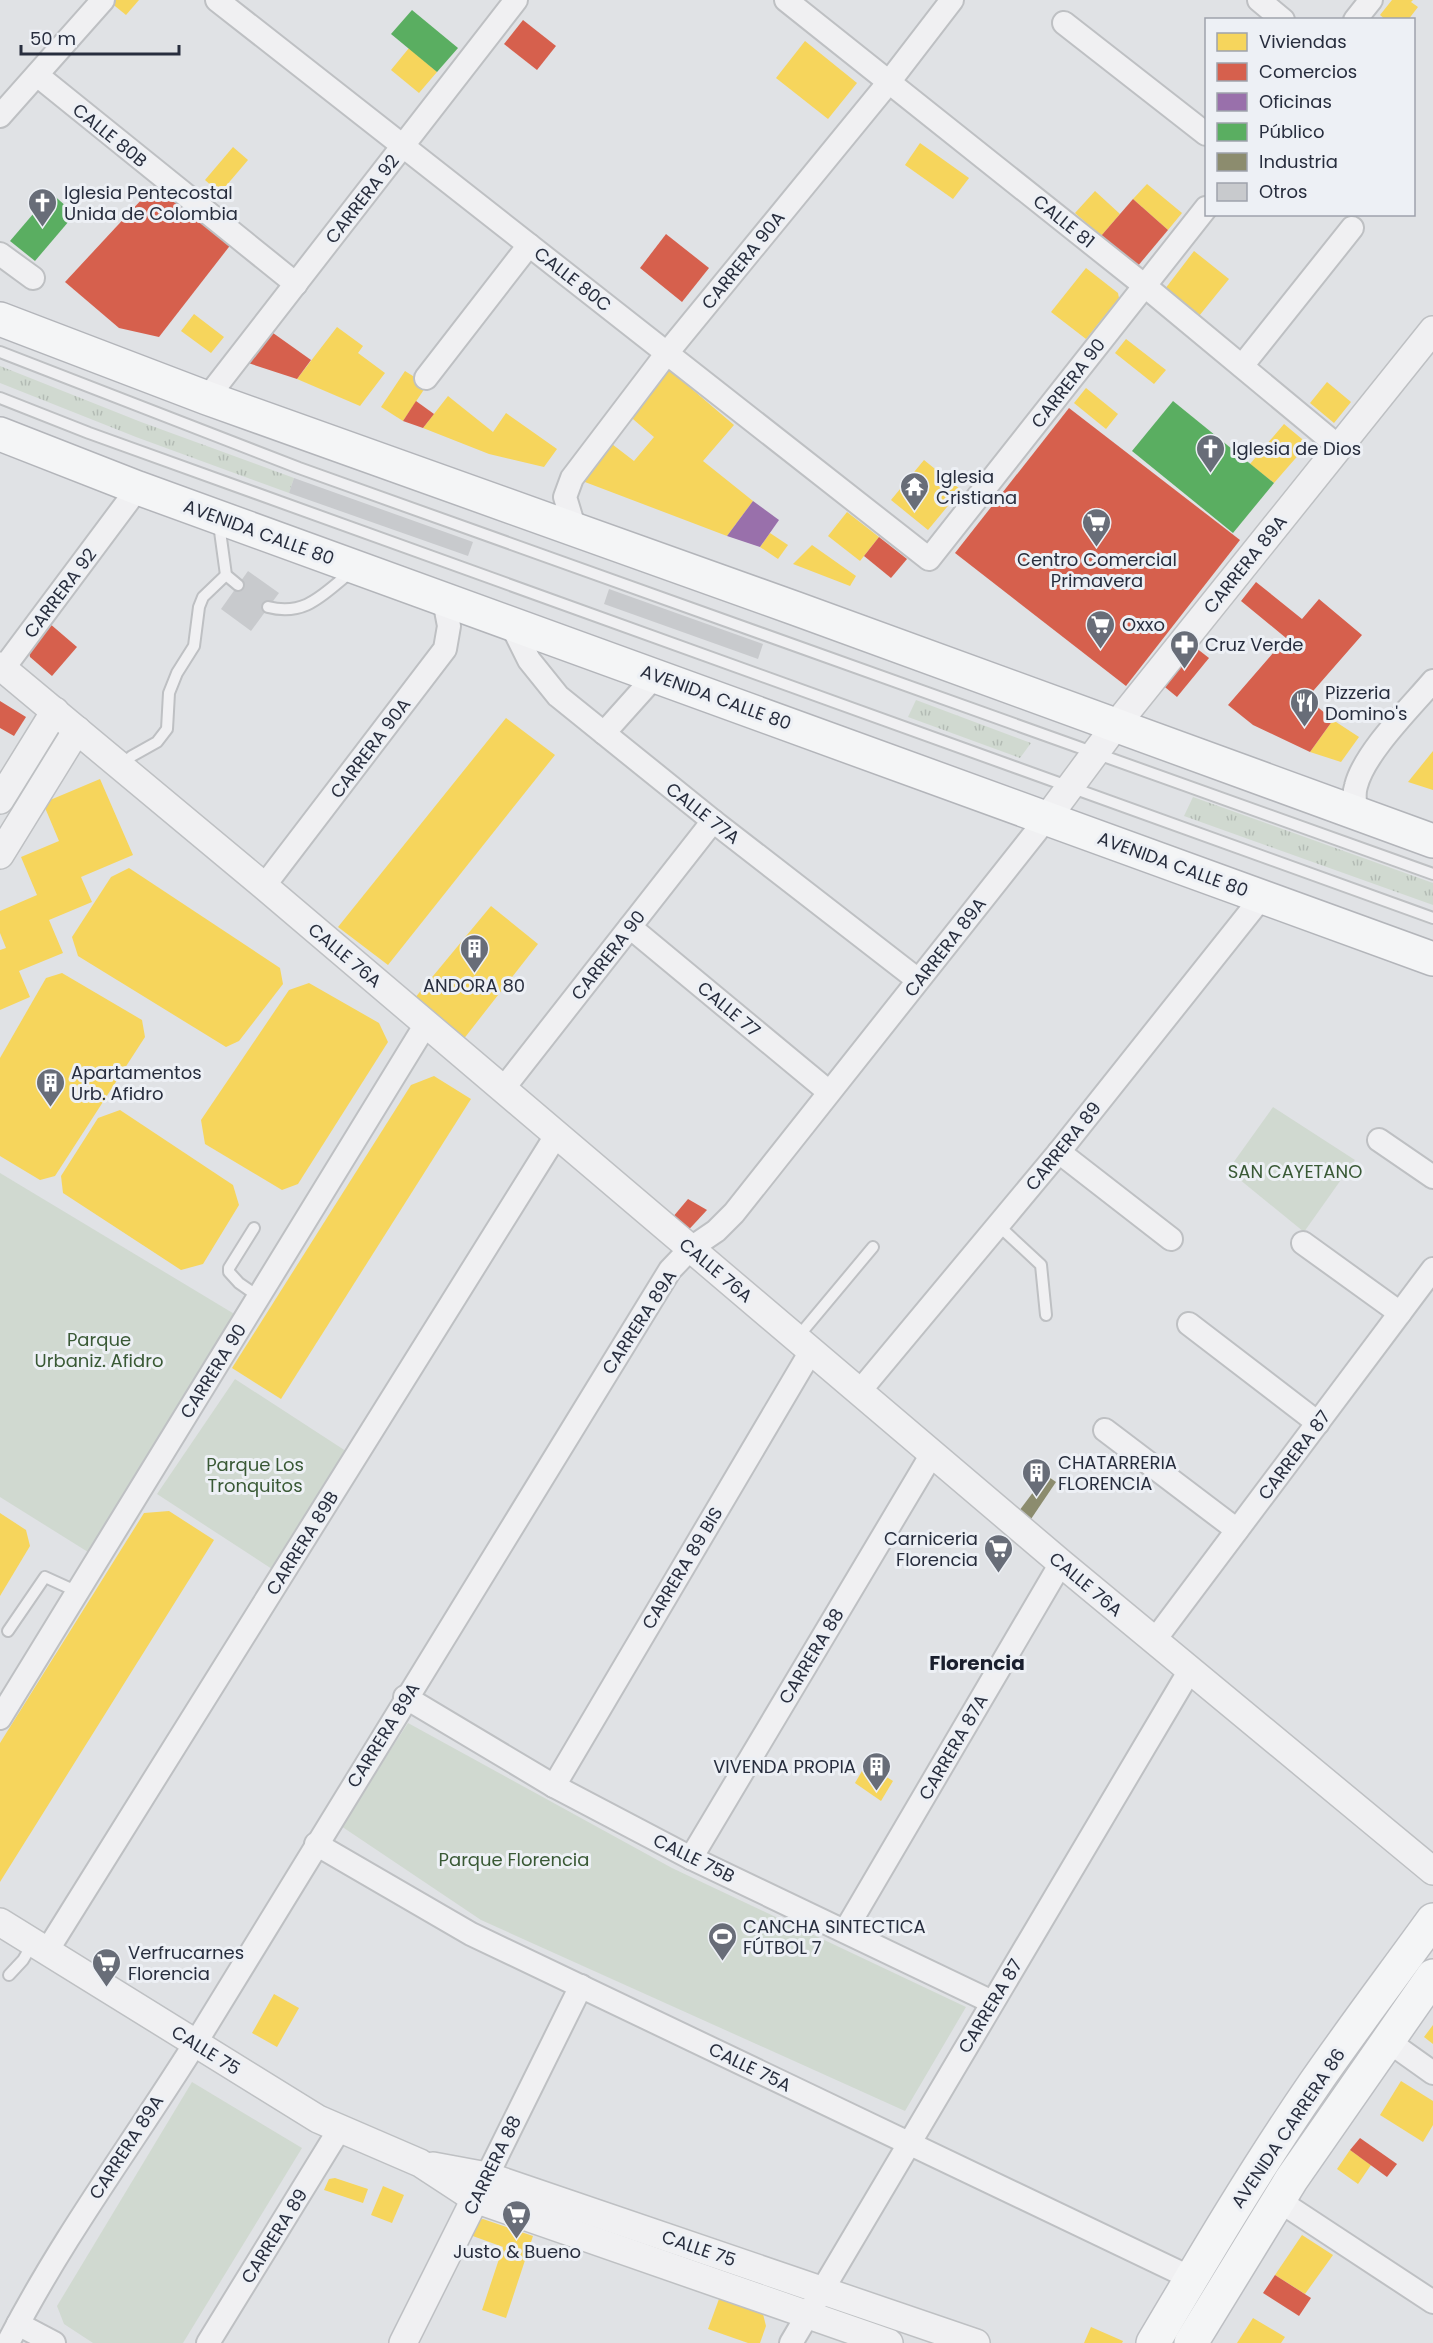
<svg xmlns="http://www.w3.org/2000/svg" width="1433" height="2343" font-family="Poppins,sans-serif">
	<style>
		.grass { fill: url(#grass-tufts) }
		.park { fill: #d0d9d0 }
		.homes { fill: #f6d55c }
		.shops { fill: #d6604d }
		.offices { fill: #9970ab }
		.public { fill: #5aae61 }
		.industry { fill: #8c8c6e }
		.building { fill: #c8cacd }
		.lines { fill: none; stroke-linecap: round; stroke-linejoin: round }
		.service-casing { stroke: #bec0c3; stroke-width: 14 }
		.minor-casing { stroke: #bec0c3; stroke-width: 26 }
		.tertiary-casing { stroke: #bec0c3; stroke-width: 30 }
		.primary-casing { stroke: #bdbfc3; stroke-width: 36 }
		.trunk-casing { stroke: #b3b5ba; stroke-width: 36 }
		.service { stroke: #f0f0f2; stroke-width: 10 }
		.minor { stroke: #f0f0f2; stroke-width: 22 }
		.tertiary { stroke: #f0f0f2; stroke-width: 27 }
		.primary { stroke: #f4f5f6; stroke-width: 33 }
		.trunk { stroke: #f4f5f6; stroke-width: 33 }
		.labels { text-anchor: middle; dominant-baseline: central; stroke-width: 6; stroke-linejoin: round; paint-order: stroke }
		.street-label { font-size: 18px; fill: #282e3e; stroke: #edf0f5 }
		.poi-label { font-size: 18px; fill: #282e3e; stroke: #edf0f5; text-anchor: start }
		.park-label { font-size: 18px; fill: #395935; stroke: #edf0f5 }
		.neighbourhood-label { font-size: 20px; font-weight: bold; fill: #1a1f2e; stroke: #edf0f5 }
	</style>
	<defs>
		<pattern id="grass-tufts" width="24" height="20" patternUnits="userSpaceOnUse" patternTransform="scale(1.5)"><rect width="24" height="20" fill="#d0d9d0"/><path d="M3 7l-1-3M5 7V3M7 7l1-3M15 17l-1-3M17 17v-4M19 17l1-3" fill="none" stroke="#b3bbb4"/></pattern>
	</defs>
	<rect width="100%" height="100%" fill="#e0e2e5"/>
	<!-- grass -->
	<g class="grass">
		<path d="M0,366L141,422L294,478L289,493L136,437L0,383Z"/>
		<path d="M916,700L1031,743L1020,758L908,717Z"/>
		<path d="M1193,797L1433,883V905L1184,816Z"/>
	</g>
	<!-- park -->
	<g class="park">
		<path d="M1273,1107L1355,1160L1304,1232L1228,1170Z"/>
		<path d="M0,1173L236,1315L88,1552L0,1497Z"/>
		<path d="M235,1379L352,1455L275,1571L157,1494Z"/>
		<path d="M408,1723L672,1868L966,2007L905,2111L481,1920L341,1826Z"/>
		<path d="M192,2082L302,2148L183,2343H93L64,2324L57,2306Z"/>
	</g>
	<!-- homes -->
	<g class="homes">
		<path d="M112,0H139L126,15L110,2Z"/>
		<path d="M1392,0H1413L1411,2L1418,7L1408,20H1386L1380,15Z"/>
		<path d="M805,41L857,83L828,119L776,78Z"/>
		<path d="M409,48L437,72L419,93L391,70Z"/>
		<path d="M920,143L969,178L953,199L905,165Z"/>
		<path d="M233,147L248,160L220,193L205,180Z"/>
		<path d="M1147,184L1182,213L1168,230L1133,199Z"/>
		<path d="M1095,191L1120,214L1101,236L1075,213Z"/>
		<path d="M1194,251L1229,279L1199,316L1165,289Z"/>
		<path d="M1086,268L1118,293L1119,298L1086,339L1051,312Z"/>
		<path d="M194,314L224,337L211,353L181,331Z"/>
		<path d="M337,327L363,346L358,353L385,373L360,406L297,379Z"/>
		<path d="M1126,339L1166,370L1154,384L1115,353Z"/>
		<path d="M666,367L734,425L703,461L753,501L727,536L577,479L608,441L634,461L654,437L627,414Z"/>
		<path d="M405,371L427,385L403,421L381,407Z"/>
		<path d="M1327,382L1351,402L1334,423L1310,403Z"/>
		<path d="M1086,388L1118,414L1106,429L1074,403Z"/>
		<path d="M448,396L493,432L506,413L557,449L544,467L489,454L423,428Z"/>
		<path d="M1284,424L1308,444L1274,483L1250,464Z"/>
		<path d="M924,460L961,490L928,530L891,500Z"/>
		<path d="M847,512L879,537L860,561L828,536Z"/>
		<path d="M770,533L788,545L778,559L760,547Z"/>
		<path d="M812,545L856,576L850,586L793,564Z"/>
		<path d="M506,718L555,755L388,965L338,927Z"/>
		<path d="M1333,720L1359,737L1341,762L1310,752Z"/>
		<path d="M1433,751V790L1408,782Z"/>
		<path d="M100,779L133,855L81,877L92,902L49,920L63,953L19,971L30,997L0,1010V950L6,948L0,933V911L37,895L21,857L59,841L43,803Z"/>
		<path d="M129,868L280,968L283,984L239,1041L226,1047L78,956L72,937L111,877Z"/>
		<path d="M491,906L538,944L459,1045L409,1005Z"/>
		<path d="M62,973L142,1020L145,1037L55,1176L40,1180L0,1156V1058L46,978Z"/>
		<path d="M309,983L379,1023L388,1042L298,1184L282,1190L205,1144L201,1120L289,990Z"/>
		<path d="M434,1076L471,1099L281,1399L232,1368L411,1085Z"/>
		<path d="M120,1110L233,1185L239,1205L203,1264L181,1270L63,1193L61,1176L98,1118Z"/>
		<path d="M169,1511L214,1540L0,1882V1743L144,1513Z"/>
		<path d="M0,1513L26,1530L30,1546L0,1596Z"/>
		<path d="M866,1764L893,1781L881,1801L855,1783Z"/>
		<path d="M274,1994L299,2008L277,2047L252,2033Z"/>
		<path d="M1433,2025V2044L1424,2037Z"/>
		<path d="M1401,2081L1433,2101V2125L1423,2142L1380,2115Z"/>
		<path d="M1350,2150L1371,2165L1358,2184L1337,2169Z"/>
		<path d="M335,2178L368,2189L363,2203L324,2190L329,2179Z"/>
		<path d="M383,2186L404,2195L392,2223L371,2215Z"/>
		<path d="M483,2219L533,2236L506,2318L482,2310L503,2247L470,2235L475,2221Z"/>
		<path d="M1302,2235L1333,2255L1305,2294L1275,2275Z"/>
		<path d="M719,2299L763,2314L766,2326L760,2343H748L708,2329Z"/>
		<path d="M1253,2318L1285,2337L1281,2343H1237Z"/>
		<path d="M1091,2327L1123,2341L1122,2343H1084Z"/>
	</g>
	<!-- shops -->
	<g class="shops">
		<path d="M523,20L556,46L537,70L504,44Z"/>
		<path d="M156,184L232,243L159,337L119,328L65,282Z"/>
		<path d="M1133,199L1168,230L1137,267L1101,236Z"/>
		<path d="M666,234L709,268L682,302L640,268Z"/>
		<path d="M266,328L311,360L297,379L242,361Z"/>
		<path d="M416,401L434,414L423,428L403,421Z"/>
		<path d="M1069,408L1240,540L1126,686L955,553Z"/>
		<path d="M879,537L907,559L891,578L864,556Z"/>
		<path d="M1256,582L1302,619L1319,599L1362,635L1307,698L1333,720L1310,752L1253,725L1228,705L1286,638L1241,601Z"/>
		<path d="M49,623L77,647L52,676L30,657L28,647Z"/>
		<path d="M1191,644L1209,658L1177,697L1160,683Z"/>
		<path d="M0,701L26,717L14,736L0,728Z"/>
		<path d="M688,1199L707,1210L682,1237L667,1224Z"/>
		<path d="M1360,2138L1397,2164L1387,2177L1350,2150Z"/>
		<path d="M1275,2275L1311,2298L1299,2316L1263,2293Z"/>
	</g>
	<!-- offices -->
	<path class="offices" d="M753,501L779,520L760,547L727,536Z"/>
	<!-- public -->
	<g class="public">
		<path d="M412,10L458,48L437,72L391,34Z"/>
		<path d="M51,193L75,214L35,261L10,241Z"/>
		<path d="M1173,401L1274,483L1233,533L1132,451Z"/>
	</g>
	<!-- industry -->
	<path class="industry" d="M1046,1475L1056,1482L1027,1525L1016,1515Z"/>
	<!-- building -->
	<g class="building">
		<path d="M294,478L473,542L468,556L289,493Z"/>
		<path d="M248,571L279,593L251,631L221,609Z"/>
		<path d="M609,589L763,644L758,659L604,604Z"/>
	</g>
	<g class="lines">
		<defs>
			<g id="service">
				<path d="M0,352L299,468L1433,874"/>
				<path d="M0,398L89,433L1433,918"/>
				<path d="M219,524L226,575L238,585"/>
				<path d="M268,607C306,617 324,593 351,572"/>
				<path d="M120,766L132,756L157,742L167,729L169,693L177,673L194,646L199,607L203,597L226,575"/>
				<path d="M998,1225L1041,1265L1046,1315"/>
				<path d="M254,1228L229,1268V1272L239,1283L259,1297"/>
				<path d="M797,1338L873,1247"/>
				<path d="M8,1631L45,1577L78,1592"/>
				<path d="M9,1975L23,1960L33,1943"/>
			</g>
			<g id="minor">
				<path d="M217,0L929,559L1206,208"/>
				<path d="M786,0L1145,286L1339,447"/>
				<path d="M1259,0L1283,20"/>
				<path d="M1355,20L1371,0"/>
				<path d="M1064,23L1206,134"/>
				<path d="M37,75L296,284"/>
				<path d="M0,116L103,0"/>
				<path d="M0,254L33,278"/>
				<path d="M1242,366L1352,228"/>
				<path d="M426,378L529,245"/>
				<path d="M207,398L516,0"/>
				<path d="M575,530L565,497L572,478L667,353L889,82L952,0"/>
				<path d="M511,624L529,660L558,696L713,821L918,980"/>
				<path d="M3,669L138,488"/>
				<path d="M604,733L656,675"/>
				<path d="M1357,814C1355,804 1353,795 1356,786C1364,753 1411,707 1433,681"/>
				<path d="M264,886L445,649L449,626L444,600"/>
				<path d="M630,927L829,1092"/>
				<path d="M503,1089L713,821"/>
				<path d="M1379,1140L1433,1177"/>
				<path d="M1059,1152L1171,1239"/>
				<path d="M1303,1243L1400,1313"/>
				<path d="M1189,1324L1318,1423"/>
				<path d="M859,1392L1059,1152L1262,897"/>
				<path d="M1105,1430L1237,1530"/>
				<path d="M1154,1641L1433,1269"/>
				<path d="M405,1697L554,1786L691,1858L992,2002"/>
				<path d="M0,1718L426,1024"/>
				<path d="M554,1786L811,1351"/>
				<path d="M316,1844L471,1934L1191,2278"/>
				<path d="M691,1858L932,1454"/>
				<path d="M845,1931L1061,1563"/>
				<path d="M47,1951L557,1134"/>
				<path d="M1388,2041L1433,2073"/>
				<path d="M487,2176L581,1986"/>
				<path d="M1278,2200L1433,2302"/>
				<path d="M18,2324L54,2343"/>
				<path d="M8,2343C65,2232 141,2132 206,2026C360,1774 514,1522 670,1270L691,1248L716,1231L734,1213L1047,818"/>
				<path d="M208,2343L339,2130"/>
				<path d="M791,2343L1190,1670"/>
			</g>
			<g id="tertiary">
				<path d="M0,666L264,886L1061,1563L1433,1871"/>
				<path d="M0,800L55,711"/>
				<path d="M1047,818L1116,725L1433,330"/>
				<path d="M0,855L77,730"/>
				<path d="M0,1922L318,2119L420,2163L475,2199L889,2343"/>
				<path d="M433,2166L487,2176L976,2343"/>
				<path d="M403,2343L483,2183"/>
			</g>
			<g id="primary">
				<path d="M1153,2343C1205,2255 1257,2167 1315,2083C1353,2028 1394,1974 1433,1920"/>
				<path d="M1191,2343L1291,2180L1433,1976"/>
			</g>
			<g id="trunk">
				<path d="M0,319L207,398L797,609L1433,841"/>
				<path d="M0,434L138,488L1433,959"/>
			</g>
		</defs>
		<!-- service casing -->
		<use href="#service" class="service-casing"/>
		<!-- minor casing -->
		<use href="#minor" class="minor-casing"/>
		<!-- tertiary casing -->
		<use href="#tertiary" class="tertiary-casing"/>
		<!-- primary casing -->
		<use href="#primary" class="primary-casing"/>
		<!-- trunk casing -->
		<use href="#trunk" class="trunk-casing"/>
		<!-- service -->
		<use href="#service" class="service"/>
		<!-- minor -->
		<use href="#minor" class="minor"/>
		<!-- tertiary -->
		<use href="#tertiary" class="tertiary"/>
		<!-- primary -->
		<use href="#primary" class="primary"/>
		<!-- trunk -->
		<use href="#trunk" class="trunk"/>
	</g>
	<!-- icons -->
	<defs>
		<symbol id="church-pin" viewBox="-11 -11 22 30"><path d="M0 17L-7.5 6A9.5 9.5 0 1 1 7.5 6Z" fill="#686d78" stroke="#edf0f5"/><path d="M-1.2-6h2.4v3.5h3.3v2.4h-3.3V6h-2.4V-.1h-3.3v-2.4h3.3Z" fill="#fff"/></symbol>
		<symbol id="temple-pin" viewBox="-11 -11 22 30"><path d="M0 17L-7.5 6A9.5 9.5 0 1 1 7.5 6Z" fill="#686d78" stroke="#edf0f5"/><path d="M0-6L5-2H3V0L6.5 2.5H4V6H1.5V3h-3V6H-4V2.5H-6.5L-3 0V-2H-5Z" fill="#fff"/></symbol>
		<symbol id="supermarket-pin" viewBox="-11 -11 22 30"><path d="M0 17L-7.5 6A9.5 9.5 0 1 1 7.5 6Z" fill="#686d78" stroke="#edf0f5"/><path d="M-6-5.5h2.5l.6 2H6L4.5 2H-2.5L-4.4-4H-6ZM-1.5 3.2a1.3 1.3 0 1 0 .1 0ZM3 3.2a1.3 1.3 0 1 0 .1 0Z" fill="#fff"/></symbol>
		<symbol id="pharmacy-pin" viewBox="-11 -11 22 30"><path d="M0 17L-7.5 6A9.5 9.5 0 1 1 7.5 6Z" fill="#686d78" stroke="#edf0f5"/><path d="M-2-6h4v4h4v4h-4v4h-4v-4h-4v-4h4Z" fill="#fff"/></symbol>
		<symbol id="restaurant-pin" viewBox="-11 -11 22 30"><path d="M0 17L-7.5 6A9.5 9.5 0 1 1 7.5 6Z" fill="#686d78" stroke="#edf0f5"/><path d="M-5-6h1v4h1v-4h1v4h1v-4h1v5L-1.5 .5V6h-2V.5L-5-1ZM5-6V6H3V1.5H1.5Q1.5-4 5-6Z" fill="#fff"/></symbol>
		<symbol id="building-pin" viewBox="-11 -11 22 30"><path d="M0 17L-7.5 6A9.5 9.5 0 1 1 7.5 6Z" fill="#686d78" stroke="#edf0f5"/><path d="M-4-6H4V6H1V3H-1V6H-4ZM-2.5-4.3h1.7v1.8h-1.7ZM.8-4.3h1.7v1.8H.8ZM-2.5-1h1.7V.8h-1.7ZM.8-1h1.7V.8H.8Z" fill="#fff"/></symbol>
		<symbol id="stadium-pin" viewBox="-11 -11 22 30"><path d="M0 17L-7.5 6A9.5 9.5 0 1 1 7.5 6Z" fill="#686d78" stroke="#edf0f5"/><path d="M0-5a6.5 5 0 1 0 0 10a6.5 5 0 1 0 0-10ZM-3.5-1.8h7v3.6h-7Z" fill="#fff"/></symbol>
	</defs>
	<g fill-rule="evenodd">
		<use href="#church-pin" x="26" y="186" width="33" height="45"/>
		<use href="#church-pin" x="1194" y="432" width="33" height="45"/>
		<use href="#temple-pin" x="898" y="470" width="33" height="45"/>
		<use href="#supermarket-pin" x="1080" y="506" width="33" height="45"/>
		<use href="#supermarket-pin" x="1084" y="608" width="33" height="45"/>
		<use href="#pharmacy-pin" x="1168" y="628" width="33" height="45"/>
		<use href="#restaurant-pin" x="1288" y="686" width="33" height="45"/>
		<use href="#building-pin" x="458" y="932" width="33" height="45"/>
		<use href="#building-pin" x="34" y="1066" width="33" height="45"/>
		<use href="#building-pin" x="1020" y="1456" width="33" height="45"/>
		<use href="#supermarket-pin" x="982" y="1532" width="33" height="45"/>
		<use href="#building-pin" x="860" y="1750" width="33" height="45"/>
		<use href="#stadium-pin" x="706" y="1920" width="33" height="45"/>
		<use href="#supermarket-pin" x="90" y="1946" width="33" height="45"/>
		<use href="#supermarket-pin" x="500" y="2198" width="33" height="45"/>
	</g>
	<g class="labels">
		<!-- street labels -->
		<g class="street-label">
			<text transform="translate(110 135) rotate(39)">CALLE 80B</text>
			<text transform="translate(362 199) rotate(-52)">CARRERA 92</text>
			<text transform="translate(1064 221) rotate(39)">CALLE 81</text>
			<text transform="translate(743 260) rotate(-51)">CARRERA 90A</text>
			<text transform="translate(573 279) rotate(38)">CALLE 80C</text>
			<text transform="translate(1068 383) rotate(-52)">CARRERA 90</text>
			<text transform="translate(259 532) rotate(20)">AVENIDA CALLE 80</text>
			<text transform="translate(1245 564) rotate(-51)">CARRERA 89A</text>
			<text transform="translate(60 593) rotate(-53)">CARRERA 92</text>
			<text transform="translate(716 697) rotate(20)">AVENIDA CALLE 80</text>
			<text transform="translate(370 748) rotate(-53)">CARRERA 90A</text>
			<text transform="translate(703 813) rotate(38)">CALLE 77A</text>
			<text transform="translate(1173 864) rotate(20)">AVENIDA CALLE 80</text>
			<text transform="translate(945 947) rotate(-52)">CARRERA 89A</text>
			<text transform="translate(345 955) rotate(40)">CALLE 76A</text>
			<text transform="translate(608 955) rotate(-52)">CARRERA 90</text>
			<text transform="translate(729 1009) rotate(40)">CALLE 77</text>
			<text transform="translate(1063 1146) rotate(-51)">CARRERA 89</text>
			<text transform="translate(716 1270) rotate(40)">CALLE 76A</text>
			<text transform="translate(639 1322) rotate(-57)">CARRERA 89A</text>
			<text transform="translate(213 1371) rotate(-58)">CARRERA 90</text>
			<text transform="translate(1294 1455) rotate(-53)">CARRERA 87</text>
			<text transform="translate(302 1543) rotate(-58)">CARRERA 89B</text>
			<text transform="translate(682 1568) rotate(-59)">CARRERA 89 BIS</text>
			<text transform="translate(1086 1584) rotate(40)">CALLE 76A</text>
			<text transform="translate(811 1656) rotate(-59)">CARRERA 88</text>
			<text transform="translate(383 1735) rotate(-58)">CARRERA 89A</text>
			<text transform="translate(953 1747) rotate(-60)">CARRERA 87A</text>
			<text transform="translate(694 1858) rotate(26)">CALLE 75B</text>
			<text transform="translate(990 2006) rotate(-59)">CARRERA 87</text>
			<text transform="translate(206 2050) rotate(32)">CALLE 75</text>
			<text transform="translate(750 2067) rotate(26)">CALLE 75A</text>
			<text transform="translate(1288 2128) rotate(-56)">AVENIDA CARRERA 86</text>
			<text transform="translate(126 2147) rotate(-57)">CARRERA 89A</text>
			<text transform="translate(492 2165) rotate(-64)">CARRERA 88</text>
			<text transform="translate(274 2236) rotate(-58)">CARRERA 89</text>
			<text transform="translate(699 2248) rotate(19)">CALLE 75</text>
		</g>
		<!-- poi labels -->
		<g class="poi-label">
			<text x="64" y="192">Iglesia Pentecostal<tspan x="64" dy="21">Unida de Colombia</tspan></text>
			<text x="1232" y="448">Iglesia de Dios</text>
			<text x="936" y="476">Iglesia<tspan x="936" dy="21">Cristiana</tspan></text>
			<text x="1097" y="559" text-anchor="middle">Centro Comercial<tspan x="1097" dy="21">Primavera</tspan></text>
			<text x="1122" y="624">Oxxo</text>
			<text x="1205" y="644">Cruz Verde</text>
			<text x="1325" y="692">Pizzeria<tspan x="1325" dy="21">Domino's</tspan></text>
			<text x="474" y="985" text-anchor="middle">ANDORA 80</text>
			<text x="71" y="1072">Apartamentos<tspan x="71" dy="21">Urb. Afidro</tspan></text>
			<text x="1058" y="1462">CHATARRERIA<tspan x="1058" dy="21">FLORENCIA</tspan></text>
			<text x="978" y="1538" text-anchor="end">Carniceria<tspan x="978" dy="21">Florencia</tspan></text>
			<text x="856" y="1766" text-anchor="end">VIVENDA PROPIA</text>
			<text x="743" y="1926">CANCHA SINTECTICA<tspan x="743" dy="21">FÚTBOL 7</tspan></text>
			<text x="128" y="1952">Verfrucarnes<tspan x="128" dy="21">Florencia</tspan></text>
			<text x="517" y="2251" text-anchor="middle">Justo &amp; Bueno</text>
		</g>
		<!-- park labels -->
		<g class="park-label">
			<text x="1295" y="1171">SAN CAYETANO</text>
			<text x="99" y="1339">Parque<tspan x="99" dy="21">Urbaniz. Afidro</tspan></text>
			<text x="255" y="1464">Parque Los<tspan x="255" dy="21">Tronquitos</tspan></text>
			<text x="514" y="1859">Parque Florencia</text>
		</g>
		<!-- neighbourhood labels -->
		<g class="neighbourhood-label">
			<text x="977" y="1663">Florencia</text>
		</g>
	</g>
	<!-- legend -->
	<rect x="1205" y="18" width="210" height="198" fill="#edf0f5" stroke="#9ea2ac" stroke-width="1.5"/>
	<rect x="1217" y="33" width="30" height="18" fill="#f6d55c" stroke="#9ea2ac" stroke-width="1.5"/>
	<text x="1259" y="48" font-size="18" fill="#282e3e">Viviendas</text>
	<rect x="1217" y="63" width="30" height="18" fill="#d6604d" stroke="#9ea2ac" stroke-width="1.5"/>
	<text x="1259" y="78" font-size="18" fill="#282e3e">Comercios</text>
	<rect x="1217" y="93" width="30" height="18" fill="#9970ab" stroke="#9ea2ac" stroke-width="1.5"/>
	<text x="1259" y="108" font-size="18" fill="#282e3e">Oficinas</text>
	<rect x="1217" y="123" width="30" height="18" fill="#5aae61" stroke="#9ea2ac" stroke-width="1.5"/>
	<text x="1259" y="138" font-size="18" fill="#282e3e">Público</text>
	<rect x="1217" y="153" width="30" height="18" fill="#8c8c6e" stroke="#9ea2ac" stroke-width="1.5"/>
	<text x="1259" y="168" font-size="18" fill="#282e3e">Industria</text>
	<rect x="1217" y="183" width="30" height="18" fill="#c8cacd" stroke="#9ea2ac" stroke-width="1.5"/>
	<text x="1259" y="198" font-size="18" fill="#282e3e">Otros</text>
	<!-- scale -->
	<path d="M21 45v9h158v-9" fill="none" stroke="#282e3e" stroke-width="3"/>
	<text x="30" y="45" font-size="18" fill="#282e3e" stroke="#edf0f5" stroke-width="4.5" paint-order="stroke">50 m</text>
</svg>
